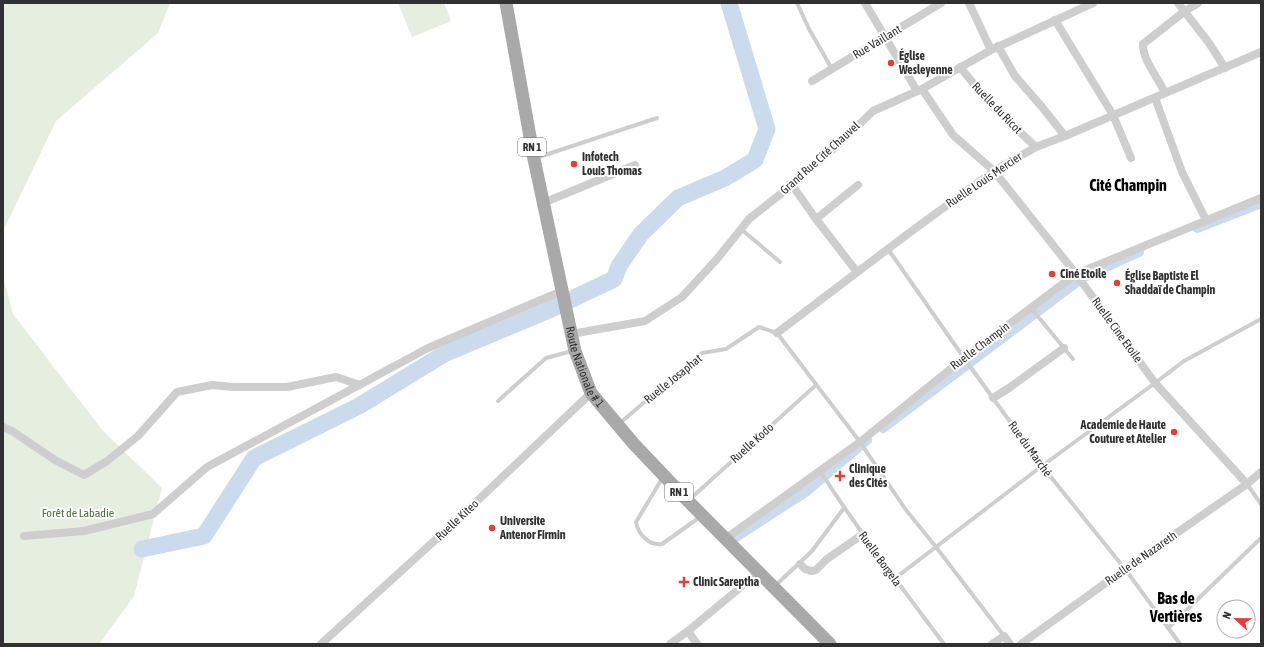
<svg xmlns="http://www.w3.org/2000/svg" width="1264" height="647" font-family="'Asap Condensed',sans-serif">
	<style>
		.green { fill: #e5eedf }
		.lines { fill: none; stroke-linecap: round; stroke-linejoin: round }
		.canal { stroke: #cbdbed; stroke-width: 10 }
		.river { stroke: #cbdbed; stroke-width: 17 }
		.lane { stroke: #cecece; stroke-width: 4 }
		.street { stroke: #cecece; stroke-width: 8 }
		.primary { stroke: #a9a9a9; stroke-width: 13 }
		.poi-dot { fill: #e93d32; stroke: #fff; stroke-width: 1.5 }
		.labels { text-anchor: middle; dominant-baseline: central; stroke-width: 4; stroke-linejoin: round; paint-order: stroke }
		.shield { fill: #fff; stroke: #6f6f6f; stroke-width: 1 }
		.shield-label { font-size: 11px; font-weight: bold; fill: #313131 }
		.street-label { font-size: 12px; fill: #313131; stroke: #fff }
		.poi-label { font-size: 12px; font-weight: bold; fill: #313131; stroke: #fff; text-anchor: start }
		.park-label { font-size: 12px; fill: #4d6e3c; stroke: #fff }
		.district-label { font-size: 16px; font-weight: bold; fill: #000; stroke: #fff }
	</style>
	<rect width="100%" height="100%" fill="#fff"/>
	<!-- green -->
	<g class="green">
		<path d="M3,3H170L158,33L56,121L3,231Z"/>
		<path d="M398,3H444L451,21L412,37Z"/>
		<path d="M3,277L13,314L103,431L162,488L134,596L99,644H3Z"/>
	</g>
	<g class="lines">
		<!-- canal -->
		<g class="canal">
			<path d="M1197,228L1261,203"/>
			<path d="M883,428L1082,278L1139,252"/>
			<path d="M736,537L807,491L867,440"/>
		</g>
		<!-- river -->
		<path class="river" d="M142,549L204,536L254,458L359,406L444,354L549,310L614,279L619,266L641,234L678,198L725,178L755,160L767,129L729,3"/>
		<!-- lane -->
		<g class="lane">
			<path d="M797,3L809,29L832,69"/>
			<path d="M536,158L657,118"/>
			<path d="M741,229L780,262"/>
			<path d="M888,249L964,358L1042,466L1125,569L1180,644"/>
			<path d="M1031,308L1073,359"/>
			<path d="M498,401L546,358L572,351"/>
			<path d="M620,423L702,353L726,349L759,327L777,333L860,442L906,510L936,547L1004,636"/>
			<path d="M820,471C859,531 901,587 944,644"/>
			<path d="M663,477L636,522C638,534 649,546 662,544L700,517"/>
			<path d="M1247,484L1261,504"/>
			<path d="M689,500L816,385"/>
			<path d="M894,579L1042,466L1155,383L1184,361L1261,319"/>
			<path d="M776,585L812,551L844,508"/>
			<path d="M1168,628L1261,538"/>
		</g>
		<!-- street -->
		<g class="street">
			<path d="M865,3L917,91"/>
			<path d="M969,3L991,50"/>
			<path d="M1178,3L1209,43L1225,68"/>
			<path d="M1055,20L1113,115L1131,158"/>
			<path d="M998,46L1015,76L1042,107L1065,136"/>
			<path d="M960,67L992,106L1036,147"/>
			<path d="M812,81L941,3"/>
			<path d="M922,89L953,135L994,171L1076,274L1155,383L1247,484"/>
			<path d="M1165,93C1159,79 1142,59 1143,44L1185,11L1198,3"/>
			<path d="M1155,98L1182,172L1206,220"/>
			<path d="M792,185L816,219L857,272"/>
			<path d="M543,203L635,165"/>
			<path d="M816,219L858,185"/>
			<path d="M777,333L909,233L994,171L1036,147L1065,136L1261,52"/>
			<path d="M571,334L645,321L682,297L717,259L749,219L792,185L839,144L873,111L922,89L991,50L1093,3"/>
			<path d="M993,398L1009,388L1064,348"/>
			<path d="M3,427L12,431L55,460L84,475L107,461L138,436L177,392L212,385L233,387H287L336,377L360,385"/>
			<path d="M24,536L84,531L153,514L207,467L428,348L562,291"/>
			<path d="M725,539L860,442L964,358L1076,274L1261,198"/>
			<path d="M800,564L805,569L811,571L816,570L827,559L863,534"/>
			<path d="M688,631L697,644"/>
			<path d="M321,644L455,522L591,393"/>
			<path d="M670,644L688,631L759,572"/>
			<path d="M992,644L1004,636L1010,644"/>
			<path d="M1021,644L1125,569L1247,484L1261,472"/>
		</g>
		<!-- primary -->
		<path class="primary" id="s1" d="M506,3L534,159L575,351L591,393L633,443L688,501L830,644"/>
	</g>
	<!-- markers -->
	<g class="poi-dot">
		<circle cx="891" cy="63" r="4"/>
		<circle cx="574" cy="164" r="4"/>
		<circle cx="1052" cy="274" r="4"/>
		<circle cx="1117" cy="283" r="4"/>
		<circle cx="1174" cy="432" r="4"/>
		<path d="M838 470h4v4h4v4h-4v4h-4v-4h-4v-4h4z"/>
		<circle cx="492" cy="528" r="4"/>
		<path d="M682 576h4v4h4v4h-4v4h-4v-4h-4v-4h4z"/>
	</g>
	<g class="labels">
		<!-- shield labels -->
		<g class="shield">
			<rect x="518" y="138" width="28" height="18" rx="3"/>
			<rect x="665" y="483" width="28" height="18" rx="3"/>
		</g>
		<g class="shield-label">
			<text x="532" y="147">RN 1</text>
			<text x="679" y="492">RN 1</text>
		</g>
		<!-- street labels -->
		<g class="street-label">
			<text transform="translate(877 42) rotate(-31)">Rue Vaillant</text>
			<text transform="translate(997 108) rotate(46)">Ruelle du Ricot</text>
			<text transform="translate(820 158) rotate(-42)">Grand Rue Cité Chauvel</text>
			<text transform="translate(984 180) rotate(-34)">Ruelle Louis Mercier</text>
			<text transform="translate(1117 330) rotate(54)">Ruelle Cine Etoile</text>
			<text transform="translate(980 346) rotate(-37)">Ruelle Champin</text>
			<text stroke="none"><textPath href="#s1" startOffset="373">Route Nationale # 1</textPath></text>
			<text transform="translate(673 379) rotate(-39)">Ruelle Josaphat</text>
			<text transform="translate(752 443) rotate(-42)">Ruelle Kodo</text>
			<text transform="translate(1030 449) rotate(54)">Rue du Marché</text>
			<text transform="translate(457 520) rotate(-43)">Ruelle Kiteo</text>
			<text transform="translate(1141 558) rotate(-35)">Ruelle de Nazareth</text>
			<text transform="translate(880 559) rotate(54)">Ruelle Borgela</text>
		</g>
		<!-- poi labels -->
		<g class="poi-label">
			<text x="899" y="56">Église<tspan x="899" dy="14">Wesleyenne</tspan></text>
			<text x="582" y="157">Infotech<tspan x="582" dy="14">Louis Thomas</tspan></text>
			<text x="1060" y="274">Ciné Etoile</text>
			<text x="1125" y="276">Église Baptiste El<tspan x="1125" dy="14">Shaddaï de Champin</tspan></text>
			<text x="1166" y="425" text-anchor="end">Academie de Haute<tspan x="1166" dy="14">Couture et Atelier</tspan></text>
			<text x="849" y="469">Clinique<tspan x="849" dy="14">des Cités</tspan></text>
			<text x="500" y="521">Universite<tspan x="500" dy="14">Antenor Firmin</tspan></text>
			<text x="693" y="582">Clinic Sareptha</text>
		</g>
		<!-- park labels -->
		<g class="park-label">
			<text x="78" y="513">Forêt de Labadie</text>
		</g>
		<!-- district labels -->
		<g class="district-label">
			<text x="1128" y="185">Cité Champin</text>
			<text x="1176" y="598">Bas de<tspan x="1176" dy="18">Vertières</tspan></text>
		</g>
	</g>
	<!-- border -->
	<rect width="1264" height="647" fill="none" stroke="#313131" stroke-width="8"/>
	<!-- north arrow -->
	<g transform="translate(1236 619) rotate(292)"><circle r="19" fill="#ffffff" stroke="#adadad"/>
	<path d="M0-3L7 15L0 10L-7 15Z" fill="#e93d32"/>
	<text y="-6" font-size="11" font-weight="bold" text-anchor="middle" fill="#313131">N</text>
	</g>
</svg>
